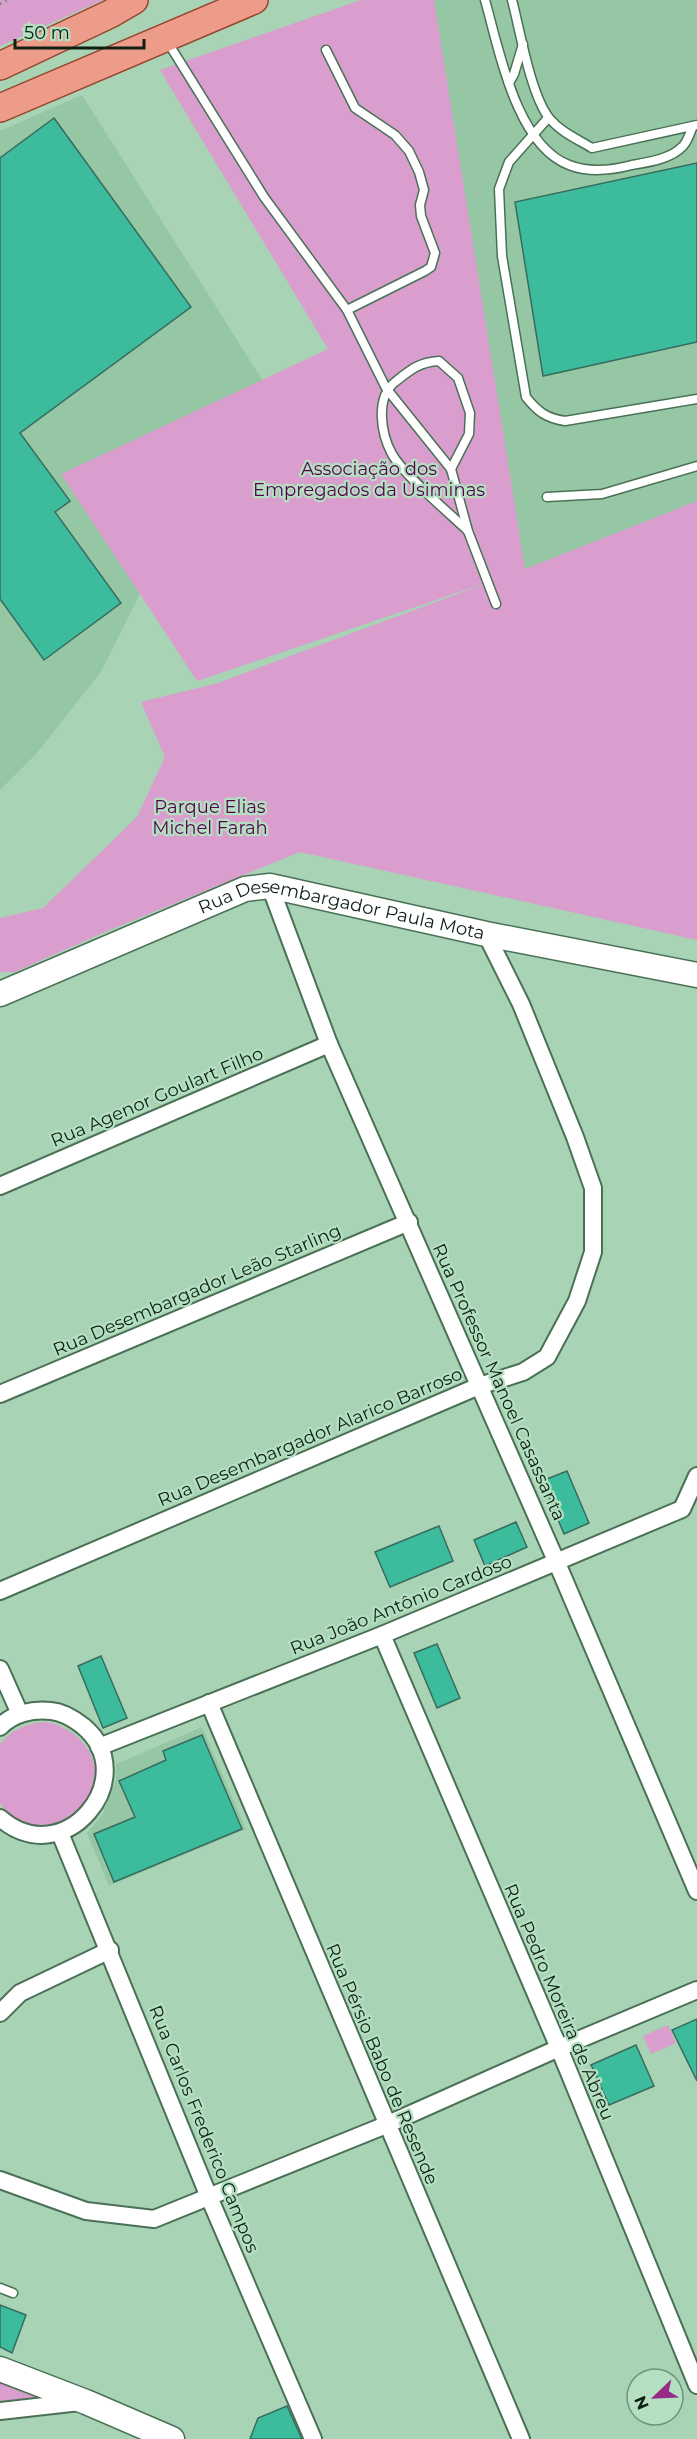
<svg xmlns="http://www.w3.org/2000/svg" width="697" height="2439" font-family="Montserrat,sans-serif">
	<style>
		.built { fill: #96c7a4 }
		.green { fill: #d99ecd }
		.building { fill: #3dbb9d; stroke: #376c5e; stroke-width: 1.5 }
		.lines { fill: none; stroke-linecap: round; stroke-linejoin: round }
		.lane-casing { stroke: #4a7156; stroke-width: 11 }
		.street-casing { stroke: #4a7156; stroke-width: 20 }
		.secondary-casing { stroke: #4a7156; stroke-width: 27 }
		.primary-casing { stroke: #98452e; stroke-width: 30 }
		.path { stroke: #6c8d76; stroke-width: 3; stroke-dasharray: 1.5 4.5; stroke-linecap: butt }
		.lane { stroke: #fff; stroke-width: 8 }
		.street { stroke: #fff; stroke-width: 16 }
		.secondary { stroke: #fff; stroke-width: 24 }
		.primary { stroke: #ee9c8a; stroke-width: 27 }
		.labels { text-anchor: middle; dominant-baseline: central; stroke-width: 4.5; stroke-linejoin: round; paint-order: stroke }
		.park-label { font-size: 18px; fill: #57004e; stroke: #b4e0c1 }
		.street-label { font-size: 18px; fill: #0f1f14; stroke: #b4e0c1 }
	</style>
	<rect width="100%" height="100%" fill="#a8d3b4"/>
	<!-- built -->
	<g class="built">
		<path d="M434,0H697V501L525,569Z"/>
		<path d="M82,95L263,381L61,474L140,594L100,673L36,754L0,790V131Z"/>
		<path d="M202,1727L246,1829L109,1886L87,1833L102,1815L116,1780V1764Z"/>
	</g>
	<!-- green -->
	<g class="green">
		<path d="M0,0H103L0,46Z"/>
		<path d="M361,0H434L525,569L697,501V940L300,852L105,932L15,972H0V918L43,908L137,817L165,757L141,702L218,683L495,580L197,681L61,474L328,349L160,70Z"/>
		<path d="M47,1722C83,1729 110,1767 87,1802C67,1833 20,1834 0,1803V1744C13,1729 26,1723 47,1722Z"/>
		<path d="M668,2025L676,2043L651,2054L643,2036Z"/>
		<path d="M0,2369L86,2402L0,2411Z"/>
	</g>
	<!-- building -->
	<g class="building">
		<path d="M54,118L191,307L20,433L70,501L55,512L121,603L44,660L0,599V158Z"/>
		<path d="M697,163V342L543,376L515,202Z"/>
		<path d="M567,1471L589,1523L564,1534L542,1481Z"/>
		<path d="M516,1522L527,1547L485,1566L474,1540Z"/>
		<path d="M439,1526L453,1561L390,1587L375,1552Z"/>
		<path d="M437,1644L460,1698L437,1708L414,1653Z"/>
		<path d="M101,1656L127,1718L103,1728L78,1666Z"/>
		<path d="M202,1735L242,1829L114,1882L94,1834L135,1817L119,1781L166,1760L163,1751Z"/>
		<path d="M697,2019V2081L672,2030Z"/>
		<path d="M636,2045L654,2086L609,2105L591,2065Z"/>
		<path d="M0,2305L26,2315L12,2353L0,2347Z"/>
		<path d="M287,2406L302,2439H250L258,2418Z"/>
	</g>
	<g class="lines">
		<defs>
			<g id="lane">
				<path d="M485,0C499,49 516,145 569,165C589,173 613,170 632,165C649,162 671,159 683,146C688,141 690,132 693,126"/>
				<path d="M512,0C520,30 531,97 550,119C561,132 577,139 592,148L697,125"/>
				<path d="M167,41L264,197L347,310L386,388L451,469L468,531L496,604"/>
				<path d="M326,50L355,108L395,135L409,151L419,172L424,190L420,205L421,216L435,253L431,267L425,271L347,310"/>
				<path d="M509,83L514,74L523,44"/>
				<path d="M548,118L509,162L499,189L502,256L526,397C538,412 546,418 565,421L697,399"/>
				<path d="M451,469L469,434L470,413L458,378L439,361C419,362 410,370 395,382C375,398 381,434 392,454C403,474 449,513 467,530"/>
				<path d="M547,497L602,494L697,466"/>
				<path d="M0,2288L13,2293"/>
			</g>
			<g id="street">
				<path d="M270,886L329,1044L557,1563L697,1891"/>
				<path d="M0,1186L329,1044"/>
				<path d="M0,1394L409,1222"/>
				<path d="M0,1591L479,1386L523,1372L547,1357L577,1301L593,1252V1188L575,1137L521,1004L486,934"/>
				<path d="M382,1635L559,2048L697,2385"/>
				<path d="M0,1669L20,1714"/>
				<path d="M209,1703L521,2439"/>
				<path d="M0,1727C13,1713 33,1709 51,1711C63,1712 74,1719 83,1726C144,1777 64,1874 0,1818"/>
				<path d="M99,1747L382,1635L682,1509L697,1476"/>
				<path d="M60,1833L209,2197L313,2439"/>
				<path d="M0,2013L20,1993L110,1950"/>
				<path d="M0,2180L86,2211L154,2219L386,2125L559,2048L697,1990"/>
				<path d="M0,2411L80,2402"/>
			</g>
			<g id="secondary">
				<path id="s1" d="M0,994L245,889L270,886L486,934L697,975"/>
				<path d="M0,2369L86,2402L172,2439"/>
			</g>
			<g id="primary">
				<path d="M0,66L110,14L134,0"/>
				<path d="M0,108L254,0"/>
			</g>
		</defs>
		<!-- lane casing -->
		<use href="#lane" class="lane-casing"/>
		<!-- street casing -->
		<use href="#street" class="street-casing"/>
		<!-- secondary casing -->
		<use href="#secondary" class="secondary-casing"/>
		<!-- primary casing -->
		<use href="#primary" class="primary-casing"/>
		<!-- path -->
		<path class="path" d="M0,4L7,0"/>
		<!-- lane -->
		<use href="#lane" class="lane"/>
		<!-- street -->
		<use href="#street" class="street"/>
		<!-- secondary -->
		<use href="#secondary" class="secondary"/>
		<!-- primary -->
		<use href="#primary" class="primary"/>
	</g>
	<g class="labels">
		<!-- park labels -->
		<g class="park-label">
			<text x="369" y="469">Associação dos<tspan x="369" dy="21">Empregados da Usiminas</tspan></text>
			<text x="210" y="807">Parque Elias<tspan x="210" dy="21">Michel Farah</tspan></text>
		</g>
		<!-- street labels -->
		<g class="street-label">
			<text stroke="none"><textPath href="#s1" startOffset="364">Rua Desembargador Paula Mota</textPath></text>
			<text transform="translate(157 1097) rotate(-23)">Rua Agenor Goulart Filho</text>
			<text transform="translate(197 1290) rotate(-23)">Rua Desembargador Leão Starling</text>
			<text transform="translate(499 1382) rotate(66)">Rua Professor Manoel Casassanta</text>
			<text transform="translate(310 1437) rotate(-23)">Rua Desembargador Alarico Barroso</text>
			<text transform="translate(401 1605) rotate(-22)">Rua João Antônio Cardoso</text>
			<text transform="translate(559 2002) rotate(67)">Rua Pedro Moreira de Abreu</text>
			<text transform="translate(382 2064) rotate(67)">Rua Pérsio Babo de Resende</text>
			<text transform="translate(204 2129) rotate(68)">Rua Carlos Frederico Campos</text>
		</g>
	</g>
	<!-- north arrow -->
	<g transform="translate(655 2397) rotate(247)"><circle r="28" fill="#b4e0c1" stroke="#72937c" stroke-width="1.5"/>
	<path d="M0-4.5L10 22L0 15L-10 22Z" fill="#972989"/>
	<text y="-9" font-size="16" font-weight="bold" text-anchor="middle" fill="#0f1f14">N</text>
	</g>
	<!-- scale -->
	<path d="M15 39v9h129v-9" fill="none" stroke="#0f1f14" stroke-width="3"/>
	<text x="24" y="39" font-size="18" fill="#0f1f14" stroke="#b4e0c1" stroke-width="4.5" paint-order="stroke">50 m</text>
</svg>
